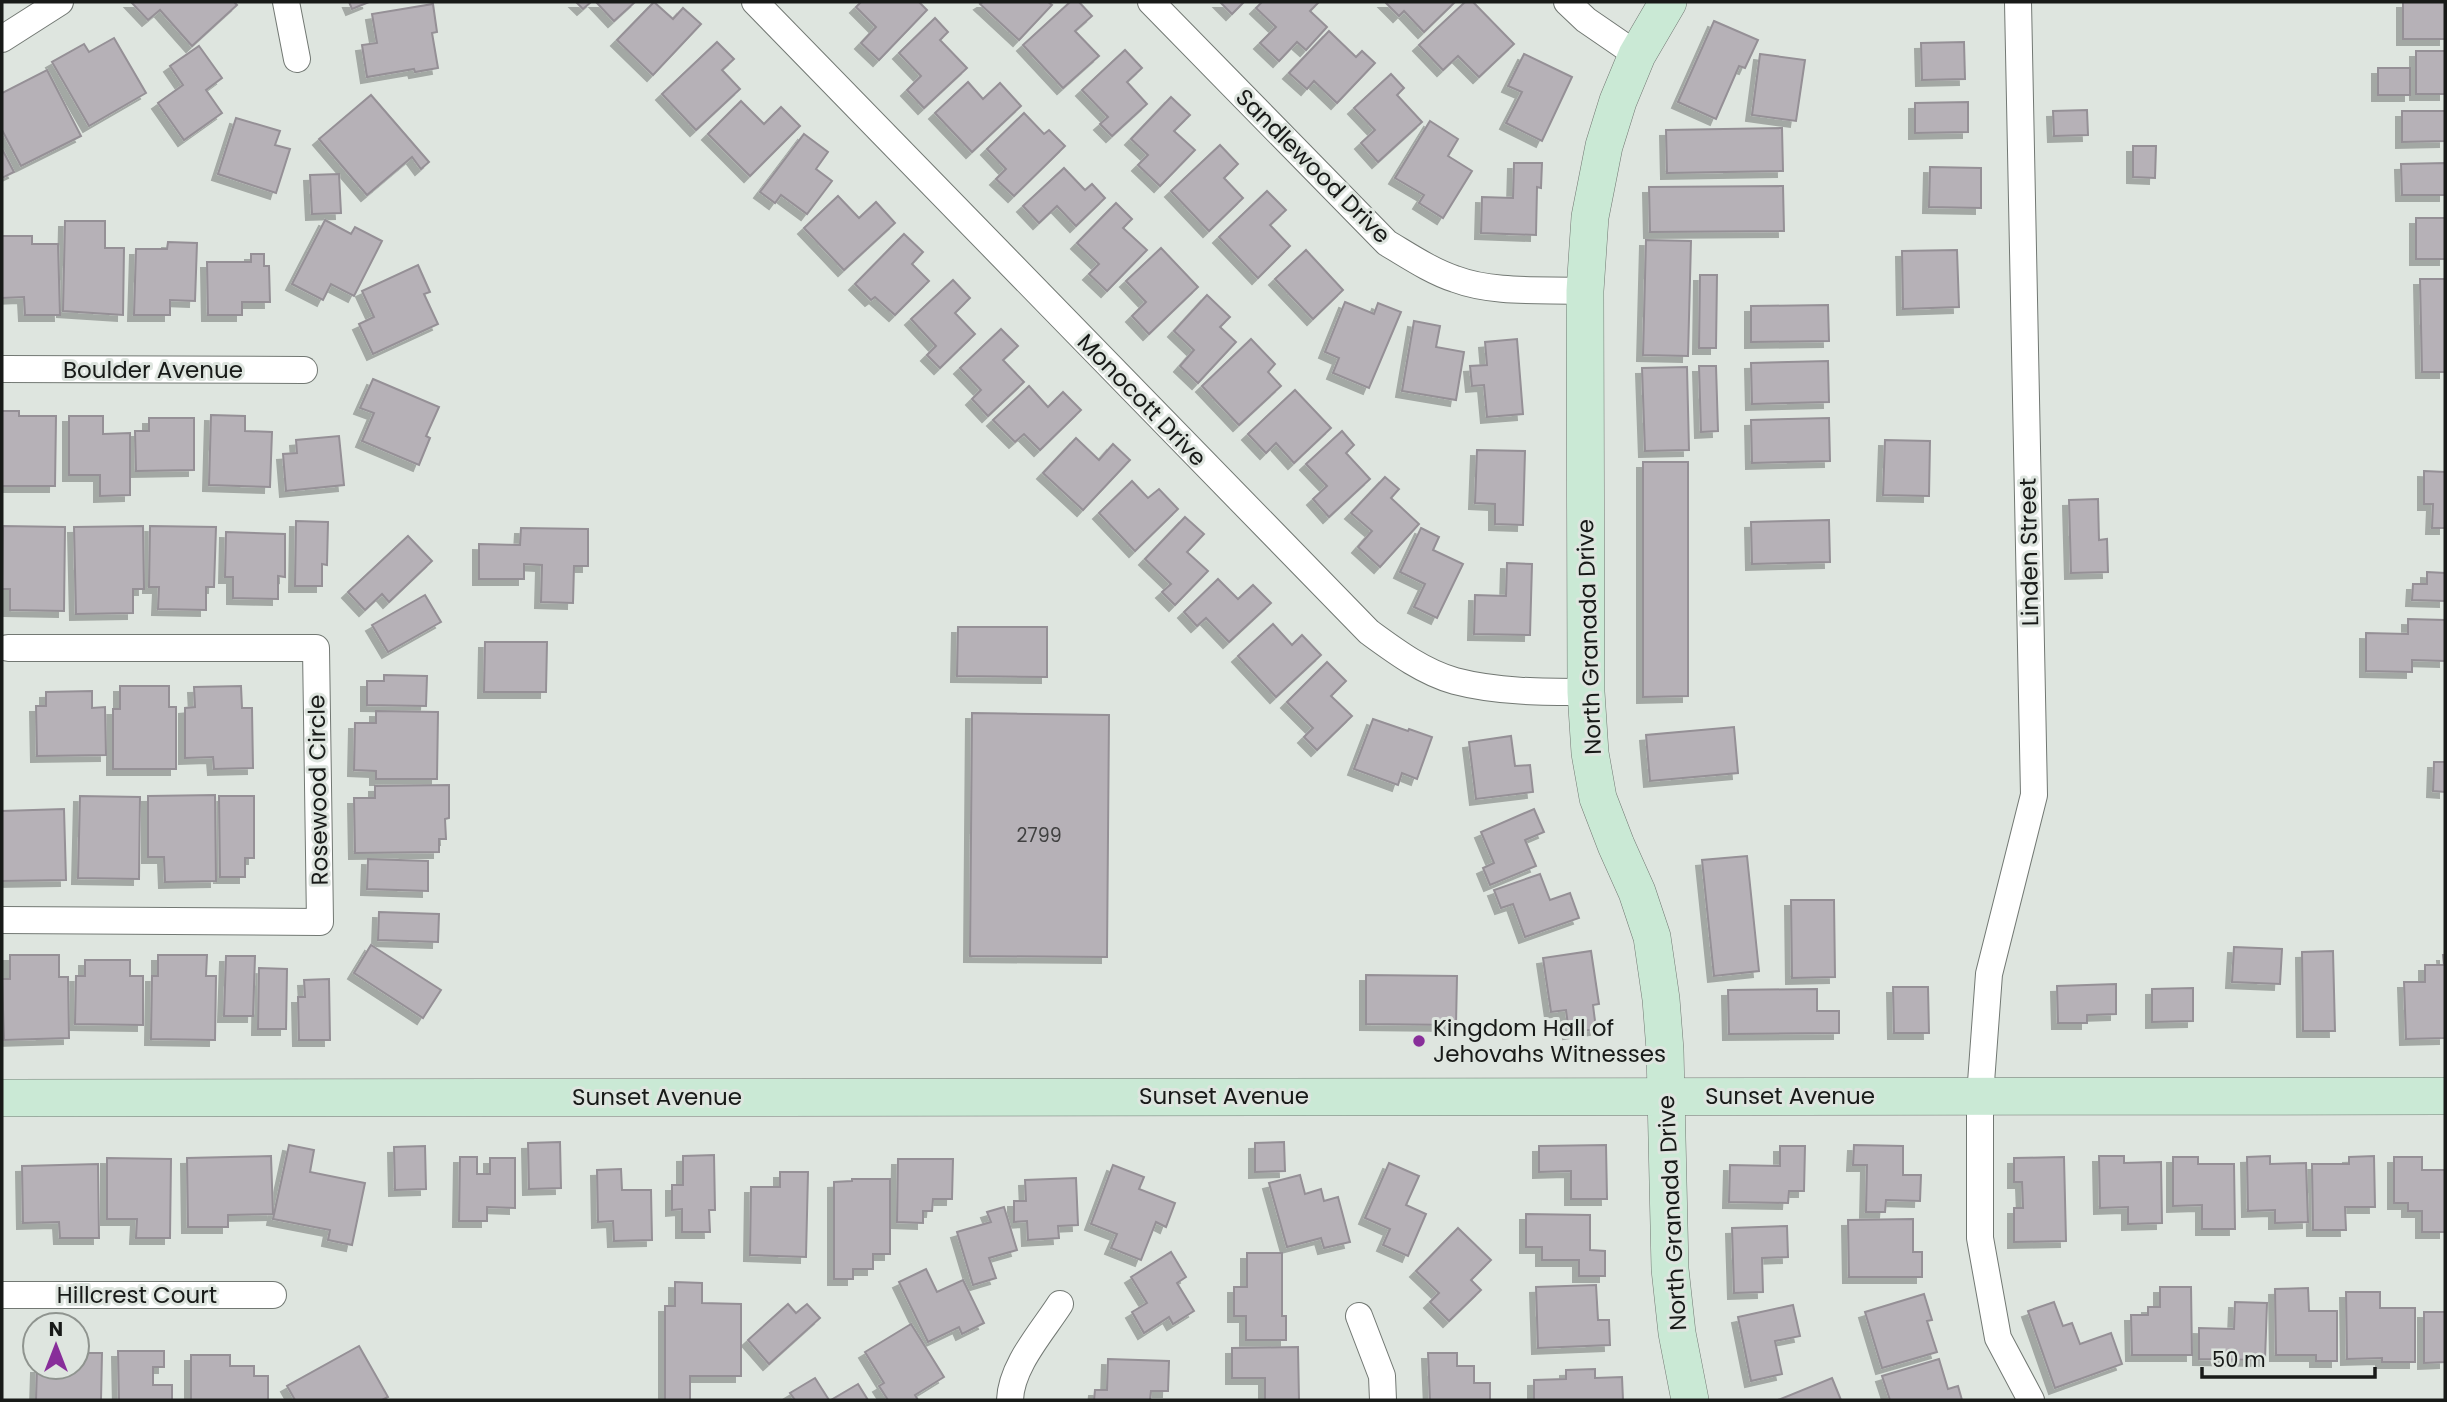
<svg xmlns="http://www.w3.org/2000/svg" width="2447" height="1402" font-family="Poppins,sans-serif">
	<style>
		.building { fill: #b6b1b7; stroke: #959096; stroke-width: 2; filter: url(#shadow) }
		.lines { fill: none; stroke-linecap: round; stroke-linejoin: round }
		.street-casing { stroke: #727873; stroke-width: 28 }
		.secondary-casing { stroke: #727873; stroke-width: 38 }
		.street { stroke: #fff; stroke-width: 26 }
		.secondary { stroke: #cae9d5; stroke-width: 37 }
		.poi-dot { fill: #882e9a; stroke: #dee5df; stroke-width: 2.5 }
		.labels { text-anchor: middle; dominant-baseline: central; stroke-width: 6; stroke-linejoin: round; paint-order: stroke }
		.number-label { font-size: 19px; fill: #404040 }
		.street-label { font-size: 23px; fill: #181a18; stroke: #dee5df }
		.poi-label { font-size: 23px; fill: #181a18; stroke: #dee5df; text-anchor: start }
	</style>
	<defs>
		<filter id="shadow"><feDropShadow dx="-6" dy="6" stdDeviation="0" flood-color="#0004"/></filter>
	</defs>
	<rect width="100%" height="100%" fill="#dee5df"/>
	<!-- building -->
	<g class="building">
		<path d="M131,2H234L237,5L192,46L160,10L148,20Z"/>
		<path d="M349,2H369L352,9Z"/>
		<path d="M576,2H591L583,9Z"/>
		<path d="M596,2H635L614,21Z"/>
		<path d="M654,2L673,19L683,8L701,24L653,75L617,40Z"/>
		<path d="M861,2H919L927,10L879,60L861,43L876,27L856,7Z"/>
		<path d="M983,2H1048L1052,5L1019,40L980,4Z"/>
		<path d="M1070,2H1079L1092,16L1075,31L1099,56L1063,88L1023,45Z"/>
		<path d="M1220,2H1244L1232,14Z"/>
		<path d="M1262,2H1319L1310,11L1327,27L1306,50L1297,42L1279,61L1260,43L1276,27L1256,8Z"/>
		<path d="M1385,2H1455L1424,32L1404,11L1399,16Z"/>
		<path d="M1465,2H1473L1514,44L1479,77L1458,56L1443,70L1419,45Z"/>
		<rect x="2403" y="2" width="42" height="37"/>
		<path d="M433,4L437,32L432,33L438,68L415,72L414,69L367,77L362,45L377,43L372,14Z"/>
		<path d="M935,18L948,32L940,40L967,68L924,108L907,90L921,76L899,53Z"/>
		<path d="M1714,21L1758,40L1745,68L1739,66L1716,119L1678,102Z"/>
		<path d="M1329,31L1356,57L1362,51L1375,63L1337,103L1314,81L1307,89L1289,73Z"/>
		<path d="M114,38L146,93L89,126L52,62L84,44L89,52Z"/>
		<path d="M717,42L734,59L722,70L740,89L696,130L662,94Z"/>
		<path d="M1964,42L1965,79L1922,80L1921,43Z"/>
		<path d="M199,46L222,78L206,90L222,113L184,140L158,103L183,85L170,66Z"/>
		<path d="M1125,50L1142,68L1127,82L1147,104L1112,136L1100,124L1108,117L1082,90Z"/>
		<rect x="2416" y="51" width="29" height="43"/>
		<path d="M1524,54L1572,77L1542,141L1506,123L1522,92L1508,86Z"/>
		<path d="M1760,54L1805,60L1796,121L1752,115Z"/>
		<rect x="2378" y="68" width="32" height="27"/>
		<path d="M47,70L81,136L21,166L2,130V93Z"/>
		<path d="M1391,74L1404,88L1397,95L1422,122L1378,162L1361,143L1375,130L1354,108Z"/>
		<path d="M968,82L983,99L1000,83L1021,106L972,152L935,113Z"/>
		<path d="M371,95L429,162L421,169L412,157L367,195L319,139Z"/>
		<path d="M1171,97L1190,115L1174,131L1195,150L1160,186L1138,165L1148,155L1131,139Z"/>
		<path d="M741,101L764,124L781,107L800,126L750,176L708,134Z"/>
		<path d="M1968,102V132L1915,133V103Z"/>
		<path d="M2087,110L2088,135L2054,136L2053,111Z"/>
		<path d="M2402,111H2445V141L2402,142Z"/>
		<path d="M1024,113L1044,134L1049,130L1065,146L1014,196L996,179L1006,169L987,149Z"/>
		<path d="M236,118L280,131L275,145L290,149L276,193L218,174Z"/>
		<path d="M1430,121L1458,139L1448,156L1472,171L1443,218L1419,203L1424,195L1395,178Z"/>
		<path d="M1782,128L1783,171L1667,173L1666,130Z"/>
		<path d="M804,134L828,152L816,169L832,181L807,214L781,195L775,203L760,192Z"/>
		<path d="M1220,145L1238,164L1224,178L1243,198L1209,231L1171,191Z"/>
		<path d="M2133,146H2156L2155,178L2133,177Z"/>
		<path d="M2,149L14,172L2,178Z"/>
		<path d="M1514,163H1542L1541,188L1537,187L1536,235L1481,233L1482,197L1513,198Z"/>
		<path d="M2445,163V195H2402L2401,164Z"/>
		<path d="M1930,167L1981,168V208L1929,207Z"/>
		<path d="M1064,168L1085,190L1092,184L1105,198L1076,226L1057,206L1039,223L1023,206Z"/>
		<path d="M339,174L341,213L312,214L310,175Z"/>
		<path d="M1783,186L1784,231L1650,232L1649,187Z"/>
		<path d="M1267,191L1286,210L1270,225L1290,246L1258,278L1219,237Z"/>
		<path d="M838,196L859,218L876,202L895,223L844,270L804,228Z"/>
		<path d="M1116,203L1132,219L1123,228L1147,250L1107,291L1089,274L1099,264L1077,243Z"/>
		<rect x="2416" y="218" width="29" height="41"/>
		<path d="M325,220L351,234L355,227L382,241L354,296L331,284L323,300L292,284Z"/>
		<path d="M65,221H105V248H124L123,315L63,311Z"/>
		<path d="M904,234L923,252L912,264L929,281L895,315L875,297L871,300L855,284Z"/>
		<path d="M2,236H32V244H58L60,315H25L24,297L2,298Z"/>
		<path d="M1646,240L1691,241L1688,356L1643,355Z"/>
		<path d="M168,242L197,243L195,301L170,300V315H134L136,249H167Z"/>
		<path d="M1161,248L1198,287L1149,334L1132,316L1146,302L1126,281Z"/>
		<path d="M1306,250L1343,290L1313,319L1275,279Z"/>
		<path d="M1957,250L1959,307L1903,309L1902,251Z"/>
		<path d="M251,254H264V266H269L270,302H242V315H208L207,262H251Z"/>
		<path d="M418,265L430,292L424,294L438,324L373,354L359,324L374,317L362,291Z"/>
		<path d="M1700,275H1717L1716,348H1699Z"/>
		<path d="M2420,279H2445V372H2422Z"/>
		<path d="M953,280L970,298L955,313L975,334L940,368L927,355L936,346L911,319Z"/>
		<path d="M1207,295L1230,317L1220,327L1236,342L1198,383L1180,366L1194,350L1174,331Z"/>
		<path d="M1345,302L1374,314L1378,303L1401,312L1369,388L1333,373L1339,358L1325,352Z"/>
		<path d="M1828,305L1829,341L1751,342V306Z"/>
		<path d="M1414,321L1440,326L1436,347L1464,352L1456,400L1402,391Z"/>
		<path d="M1001,329L1018,346L1003,360L1024,382L988,416L972,399L981,390L960,368Z"/>
		<path d="M1251,339L1275,364L1268,372L1281,386L1239,425L1202,386Z"/>
		<path d="M1517,339L1523,414L1487,417L1484,385L1472,386L1470,366L1487,365L1485,342Z"/>
		<path d="M1828,361L1829,402L1752,404L1751,363Z"/>
		<path d="M1699,366H1716L1718,431L1701,432Z"/>
		<path d="M1687,367L1689,450L1645,451L1642,368Z"/>
		<path d="M373,379L439,407L426,436L430,438L419,465L362,441L374,413L360,408Z"/>
		<path d="M1029,386L1048,407L1063,392L1081,410L1040,450L1024,434L1015,442L993,420Z"/>
		<path d="M1295,390L1331,428L1294,463L1276,443L1266,453L1248,434Z"/>
		<path d="M2,411H19V416H56L55,486H2Z"/>
		<path d="M211,415L245,416V431L272,432L270,487L209,485Z"/>
		<path d="M69,416H103V434L130,433V495L100,496V475H69Z"/>
		<path d="M149,418H194V470L136,471L135,431H149Z"/>
		<path d="M1829,418L1830,461L1752,463L1751,420Z"/>
		<path d="M1342,431L1354,445L1346,453L1370,479L1329,517L1313,499L1327,486L1306,464Z"/>
		<path d="M339,436L344,485L286,491L283,454L297,453L296,440Z"/>
		<path d="M1076,438L1099,460L1113,444L1130,460L1083,510L1043,473Z"/>
		<path d="M1885,440L1930,441L1929,496L1883,495Z"/>
		<path d="M1477,450L1525,451L1523,525L1495,524V504L1475,503Z"/>
		<path d="M1643,462H1688V696L1643,697Z"/>
		<path d="M2424,471L2445,472V528H2432L2433,504H2424Z"/>
		<path d="M1385,477L1399,489L1391,498L1419,524L1380,567L1358,547L1372,531L1351,513Z"/>
		<path d="M1132,481L1148,498L1159,489L1178,509L1135,551L1099,513Z"/>
		<path d="M2098,499L2099,540L2107,539L2108,572L2071,573L2069,500Z"/>
		<path d="M1185,517L1204,534L1187,552L1208,571L1175,605L1162,592L1171,584L1145,559Z"/>
		<path d="M1829,520L1830,562L1752,564L1751,522Z"/>
		<path d="M296,521L328,522L327,565L322,564V586H295Z"/>
		<path d="M3,526L65,527L64,611L10,610V589H2Z"/>
		<path d="M143,526L144,589H133V613L76,614L74,527Z"/>
		<path d="M150,526L216,527L214,587H206V610L158,609L159,587H149Z"/>
		<path d="M521,528L588,529V566H574L573,603L541,602L542,565L524,564V579H479V544L520,545Z"/>
		<path d="M1421,528L1439,537L1433,550L1463,564L1437,618L1414,607L1425,584L1400,572Z"/>
		<path d="M226,532L285,534V577L278,576V599L233,598V577H225Z"/>
		<path d="M408,536L432,561L389,602L382,594L365,610L348,592Z"/>
		<path d="M1507,563L1532,564L1530,635L1474,634L1475,595L1506,596Z"/>
		<path d="M2427,572L2445,573V601L2412,600L2413,584H2427Z"/>
		<path d="M1218,579L1238,599L1253,585L1271,603L1229,642L1206,618L1197,626L1184,612Z"/>
		<path d="M425,595L441,622L388,652L372,625Z"/>
		<path d="M2408,619L2445,620V661L2412,660V672L2366,671V633L2408,634Z"/>
		<path d="M1273,624L1292,645L1302,635L1321,655L1276,697L1238,656Z"/>
		<path d="M958,627H1047V677L957,676Z"/>
		<path d="M485,642H547L546,692H484Z"/>
		<path d="M1327,662L1346,681L1331,696L1352,716L1317,750L1304,737L1313,728L1287,702Z"/>
		<path d="M384,675L427,676L426,706L367,705V681H384Z"/>
		<path d="M120,686H169V707H176V769H113V709H120Z"/>
		<path d="M241,686L242,708H252L253,768L214,769L213,757L185,758V708L195,707L194,687Z"/>
		<path d="M92,691V708L105,707L106,755L37,756L36,706H46V692Z"/>
		<path d="M376,711L438,712L437,779H376V771L354,770L355,723H376Z"/>
		<path d="M972,713L1109,715L1107,957L970,956Z"/>
		<path d="M1373,719L1408,731L1409,729L1432,737L1417,779L1402,773L1398,785L1354,769Z"/>
		<path d="M1734,727L1738,773L1650,781L1646,735Z"/>
		<path d="M1511,736L1515,766L1530,765L1533,792L1476,799L1469,742Z"/>
		<path d="M2434,762H2445V792L2433,791Z"/>
		<path d="M449,785V818L445,819L446,839H439V852L355,853L354,798H375V786Z"/>
		<path d="M215,795L216,881L165,882L164,857H148V796Z"/>
		<path d="M80,796L140,797L139,879L78,878Z"/>
		<path d="M219,796H254V858H245V877H220Z"/>
		<path d="M64,809L66,880L2,881V811Z"/>
		<path d="M1534,809L1544,832L1525,840L1536,866L1490,885L1483,868L1494,863L1481,832Z"/>
		<path d="M1747,856L1759,971L1714,976L1702,860Z"/>
		<path d="M368,859L428,861V891L367,889Z"/>
		<path d="M1540,874L1550,900L1570,893L1579,918L1525,937L1513,904L1501,908L1494,890Z"/>
		<path d="M1791,900H1834L1835,977L1792,978Z"/>
		<path d="M379,912L439,914L438,942L378,940Z"/>
		<path d="M371,945L441,990L423,1018L354,973Z"/>
		<path d="M2234,947L2282,949L2280,984L2232,982Z"/>
		<path d="M1591,951L1599,1004L1593,1005L1596,1029L1569,1033L1566,1010L1551,1012L1543,958Z"/>
		<path d="M2333,951L2335,1031H2303L2302,952Z"/>
		<path d="M10,955H59V977H68L69,1038L4,1040L2,979H10Z"/>
		<path d="M158,955H207L206,976H216L215,1040L151,1039L152,976H158Z"/>
		<path d="M2443,955H2445V1038L2406,1039L2404,982H2425V965H2444Z"/>
		<path d="M226,956H255L253,1016H224Z"/>
		<path d="M85,960H130V976H143V1025L75,1024L76,976H85Z"/>
		<path d="M259,968L287,969L286,1029H258Z"/>
		<path d="M1366,975L1457,976L1456,1025L1366,1024Z"/>
		<path d="M329,979L330,1040H299L298,997H305L304,980Z"/>
		<path d="M2116,984V1014L2087,1015V1023H2058L2057,986Z"/>
		<path d="M1893,987H1928L1929,1033H1894Z"/>
		<path d="M2193,988V1021L2152,1022V989Z"/>
		<path d="M1817,989V1011H1839V1033L1729,1034L1728,990Z"/>
		<path d="M560,1142L561,1188L529,1189L528,1143Z"/>
		<path d="M1284,1142L1285,1171L1255,1172V1143Z"/>
		<path d="M289,1145L314,1150L310,1172L365,1183L352,1245L328,1240L330,1230L273,1219Z"/>
		<path d="M1606,1145L1607,1199H1571V1171L1539,1172V1146Z"/>
		<path d="M1854,1145L1903,1146V1175H1921L1920,1201L1886,1200L1885,1212H1866L1867,1165H1853Z"/>
		<path d="M425,1146L426,1189L395,1190L394,1147Z"/>
		<path d="M1780,1146H1805L1804,1191H1789L1788,1203L1729,1202L1730,1165L1780,1166Z"/>
		<path d="M714,1155L715,1210H709L710,1232H682V1209L672,1210V1185H683V1156Z"/>
		<path d="M271,1156L273,1214L228,1215V1227H188L187,1158Z"/>
		<path d="M2099,1156H2124V1163L2161,1162L2162,1223L2128,1224V1207L2100,1208Z"/>
		<path d="M2270,1156V1164L2306,1163L2308,1222L2275,1223V1210L2248,1211L2247,1157Z"/>
		<path d="M2374,1156L2375,1207H2345L2346,1230H2313L2312,1164H2349V1157Z"/>
		<path d="M460,1157H477V1174H490V1158H515V1208L487,1207V1221H459Z"/>
		<path d="M2064,1157L2066,1241L2014,1242V1208H2023L2022,1182H2014V1158Z"/>
		<path d="M2173,1157H2198V1164H2234L2235,1229H2202V1205L2173,1206Z"/>
		<path d="M2394,1157H2422V1170H2445V1232H2422V1211H2408V1203H2394Z"/>
		<path d="M107,1158L171,1159L170,1238H136L137,1219H107Z"/>
		<path d="M898,1159H953L952,1199H933L932,1211H923V1223L897,1222Z"/>
		<path d="M1389,1163L1419,1176L1406,1205L1426,1214L1408,1256L1383,1245L1390,1229L1365,1218Z"/>
		<path d="M98,1164L99,1238H60L59,1222L23,1223L22,1166Z"/>
		<path d="M1113,1165L1144,1177L1139,1189L1175,1203L1166,1227L1156,1222L1141,1260L1111,1248L1117,1234L1091,1224Z"/>
		<path d="M621,1169L622,1190H651L652,1240L614,1241L613,1221L598,1222L597,1170Z"/>
		<path d="M780,1172H808L806,1257L750,1255L751,1187H780Z"/>
		<path d="M1300,1175L1305,1194L1321,1189L1324,1201L1338,1197L1350,1242L1324,1248L1321,1238L1287,1247L1269,1183Z"/>
		<path d="M1076,1178L1078,1225L1058,1226L1059,1238L1028,1240L1027,1221L1014,1222V1201H1026L1025,1180Z"/>
		<path d="M852,1179H890V1254H873V1269H853V1279H834V1182L852,1181Z"/>
		<path d="M1004,1207L1017,1250L989,1258L996,1278L973,1285L957,1232L991,1222L987,1212Z"/>
		<path d="M1526,1214L1590,1215V1250L1605,1251V1276H1579V1260H1542V1247H1526Z"/>
		<path d="M1913,1219V1252H1922V1277H1849L1848,1220Z"/>
		<path d="M1787,1226L1788,1257L1762,1258L1763,1292L1734,1293L1732,1228Z"/>
		<path d="M1458,1228L1491,1260L1471,1280L1481,1290L1449,1321L1430,1302L1439,1293L1416,1271Z"/>
		<path d="M1171,1252L1186,1277L1177,1283L1194,1311L1173,1324L1169,1317L1144,1333L1132,1312L1147,1303L1131,1277Z"/>
		<path d="M1247,1253H1282V1316H1286V1340H1246V1316H1234V1287H1247Z"/>
		<path d="M926,1269L937,1292L963,1280L984,1323L962,1334L959,1327L928,1342L899,1282Z"/>
		<path d="M675,1282L702,1283V1303L741,1304V1376H690V1400H665V1306H675Z"/>
		<path d="M1596,1285L1598,1320H1609L1610,1345L1538,1348L1536,1287Z"/>
		<path d="M2160,1287H2191L2192,1355H2132L2131,1315H2148V1307H2160Z"/>
		<path d="M2308,1288L2309,1311H2337V1361H2316V1355H2276L2275,1289Z"/>
		<path d="M2346,1292H2380V1308H2415V1362H2382V1358L2347,1359Z"/>
		<path d="M1924,1294L1932,1320L1927,1321L1937,1352L1882,1368L1865,1312Z"/>
		<path d="M2054,1302L2063,1326L2072,1323L2080,1344L2111,1333L2122,1364L2055,1388L2028,1311Z"/>
		<path d="M2235,1302L2267,1303L2265,1360L2199,1359V1328L2234,1329Z"/>
		<path d="M788,1304L796,1313L807,1304L820,1318L769,1364L748,1340Z"/>
		<path d="M1793,1305L1800,1336L1775,1341L1782,1374L1751,1381L1738,1317Z"/>
		<path d="M2424,1312H2445V1362L2424,1363Z"/>
		<path d="M911,1324L944,1377L915,1395L918,1400H888L879,1386L884,1383L865,1352Z"/>
		<path d="M359,1346L388,1397L382,1400H295L287,1386Z"/>
		<path d="M1298,1347L1299,1400H1265V1378H1232V1348Z"/>
		<path d="M118,1351H164V1367H153V1385H172V1400H119Z"/>
		<path d="M77,1353H102L101,1400H36L37,1367H77Z"/>
		<path d="M1428,1353H1457V1366H1474V1383H1490V1400H1430Z"/>
		<path d="M191,1355H230V1366H254V1376H268V1400H191Z"/>
		<path d="M1108,1359L1169,1361L1168,1391H1151L1150,1400H1094L1095,1390H1107Z"/>
		<path d="M1939,1359L1948,1389L1958,1386L1962,1400H1890L1882,1376Z"/>
		<path d="M1595,1369V1378L1622,1377L1623,1400H1534V1380L1566,1379V1370Z"/>
		<path d="M815,1378L829,1400H795L790,1393Z"/>
		<path d="M1832,1378L1841,1400H1778Z"/>
		<path d="M858,1384L868,1400H831Z"/>
	</g>
	<g class="lines">
		<defs>
			<g id="street">
				<path d="M286,2L297,59"/>
				<path d="M755,2L1369,632C1395,651 1423,672 1455,681C1497,692 1542,692 1586,692"/>
				<path d="M1151,2L1387,243C1409,256 1431,271 1455,279C1495,294 1543,289 1585,291"/>
				<path d="M1567,2L1586,20L1637,55"/>
				<path d="M2018,2L2034,795L1989,974L1980,1096V1238L1998,1338L2031,1400"/>
				<path d="M2,39L60,2"/>
				<path d="M2,369L304,370"/>
				<path d="M2,920L320,922L316,648H8"/>
				<path d="M2,1295H273"/>
				<path d="M1359,1316L1382,1376L1383,1400"/>
				<path d="M1010,1400C1011,1366 1042,1332 1060,1304"/>
			</g>
			<g id="secondary">
				<path d="M1668,2L1637,55L1618,101L1604,146L1590,217L1585,291L1586,692L1590,753L1598,798L1616,845L1637,892L1652,937L1661,999L1665,1050L1670,1269L1677,1333L1690,1400"/>
				<path d="M2,1098L2445,1096"/>
			</g>
		</defs>
		<!-- street casing -->
		<use href="#street" class="street-casing"/>
		<!-- secondary casing -->
		<use href="#secondary" class="secondary-casing"/>
		<!-- street -->
		<use href="#street" class="street"/>
		<!-- secondary -->
		<use href="#secondary" class="secondary"/>
	</g>
	<!-- markers -->
	<circle class="poi-dot" cx="1419" cy="1041" r="7"/>
	<g class="labels">
		<!-- number labels -->
		<g class="number-label">
			<text x="1039" y="835">2799</text>
		</g>
		<!-- street labels -->
		<g class="street-label">
			<text transform="translate(1313 166) rotate(45)">Sandlewood Drive</text>
			<text x="153" y="370">Boulder Avenue</text>
			<text transform="translate(1142 400) rotate(46)">Monocott Drive</text>
			<text transform="translate(2029 552) rotate(-91)">Linden Street</text>
			<text transform="translate(1589 637) rotate(-92)">North Granada Drive</text>
			<text transform="translate(318 790) rotate(-91)">Rosewood Circle</text>
			<text x="1224" y="1096">Sunset Avenue</text>
			<text x="1790" y="1096">Sunset Avenue</text>
			<text x="657" y="1097">Sunset Avenue</text>
			<text transform="translate(1672 1213) rotate(-93)">North Granada Drive</text>
			<text x="137" y="1295">Hillcrest Court</text>
		</g>
		<!-- poi labels -->
		<g class="poi-label">
			<text x="1433" y="1028">Kingdom Hall of<tspan x="1433" dy="26">Jehovahs Witnesses</tspan></text>
		</g>
	</g>
	<!-- border -->
	<rect width="2447" height="1402" fill="none" stroke="#181a18" stroke-width="7"/>
	<!-- north arrow -->
	<g transform="translate(56 1346)"><circle r="33" fill="#dee5df" stroke="#8f948f" stroke-width="2"/>
	<path d="M0-5L12 26L0 18L-12 26Z" fill="#882e9a"/>
	<text y="-10" font-size="19" font-weight="bold" text-anchor="middle" fill="#181a18">N</text>
	</g>
	<!-- scale -->
	<path d="M2202 1367v10h173v-10" fill="none" stroke="#181a18" stroke-width="3.5"/>
	<text x="2212" y="1367" font-size="21" fill="#181a18" stroke="#dee5df" stroke-width="5" paint-order="stroke">50 m</text>
</svg>
